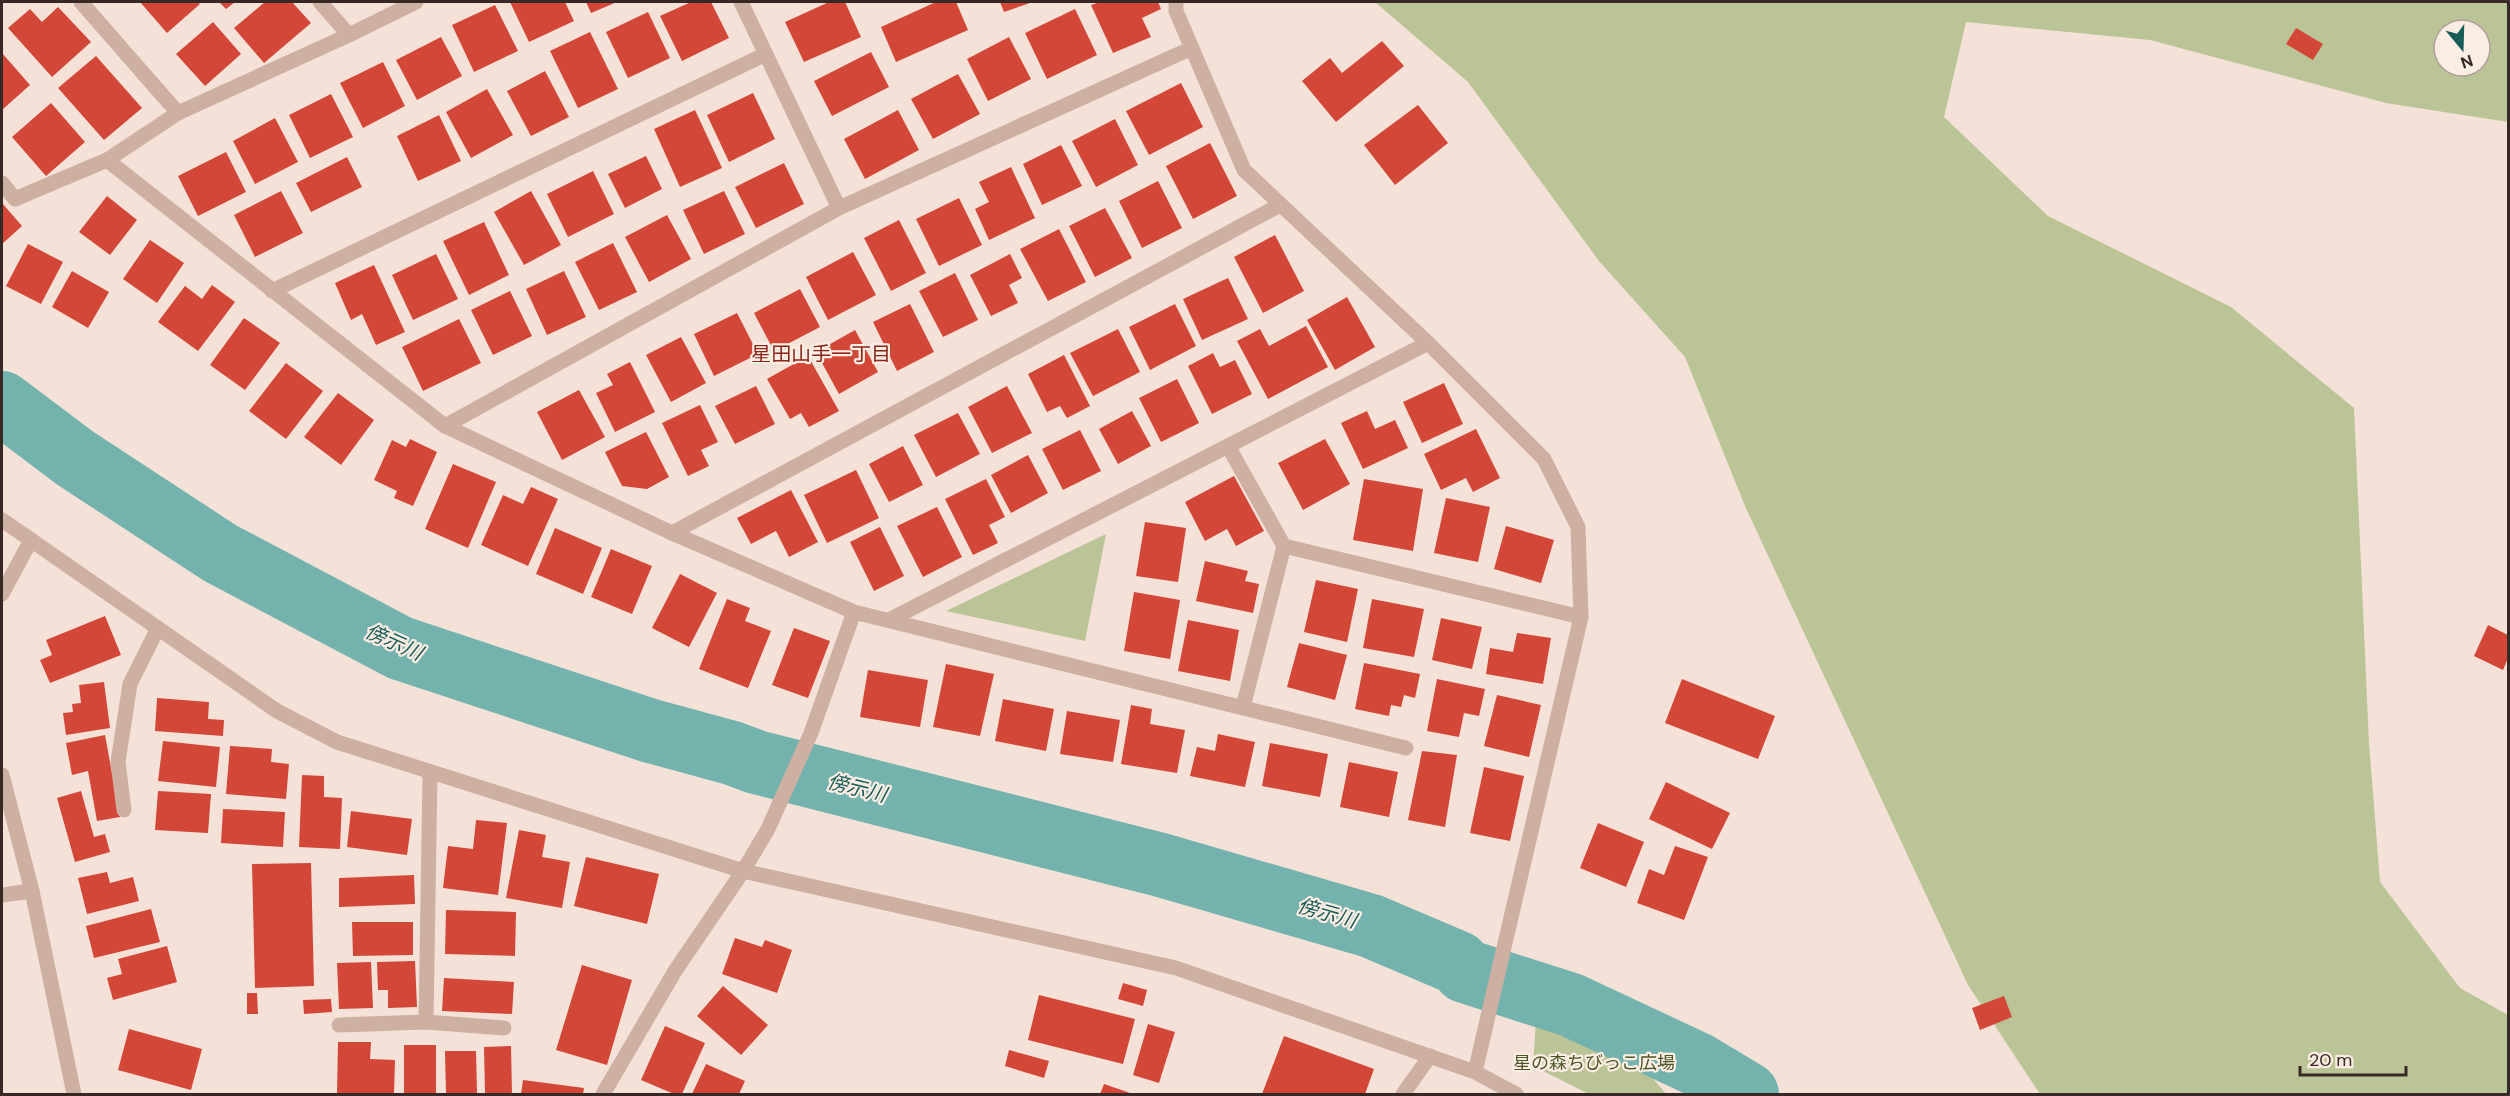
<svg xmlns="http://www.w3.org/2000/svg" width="2510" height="1096" font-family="'DM Sans','Noto Sans JP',sans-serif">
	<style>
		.green { fill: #bbc496; fill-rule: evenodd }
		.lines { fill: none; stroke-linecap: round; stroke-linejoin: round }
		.river { stroke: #74b3ad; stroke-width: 64 }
		.building { fill: #d24737 }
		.service { stroke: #cdb0a2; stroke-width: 15 }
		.minor { stroke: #cdb0a2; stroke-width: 15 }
		.tertiary { stroke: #cdb0a2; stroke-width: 15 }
		.labels { text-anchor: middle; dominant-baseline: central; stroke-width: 4.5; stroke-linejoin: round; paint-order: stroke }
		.park-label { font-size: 18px; fill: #4c5727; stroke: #fbede4 }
		.neighbourhood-label { font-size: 20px; fill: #8d2217; stroke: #fbede4 }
		.water-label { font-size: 20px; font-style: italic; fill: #175c57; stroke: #fbede4 }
	</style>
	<rect width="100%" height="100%" fill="#f4e2d8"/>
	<!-- green -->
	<g class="green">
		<path d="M1375,2H2508V122L2386,103L2150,40L1966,22L1944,117L2048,216L2231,307L2354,408L2369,743L2380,882L2460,988L2508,1015V1094H2040L1968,985L1745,506L1685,357L1599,261L1468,82ZM2444,30H2480V66H2444Z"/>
		<path d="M1106,534L1085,641L946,611Z"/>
		<path d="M1537,1005L1646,1053L1651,1076L1666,1094H1589L1533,1066Z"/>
	</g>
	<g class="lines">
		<!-- river -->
		<path class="river" d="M2,403L75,458L220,553L400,648L651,731L732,753L756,762L1161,865L1371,926L1458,963L1465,971L1571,1005L1697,1064L1747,1094"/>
	</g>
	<!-- building -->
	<g class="building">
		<path d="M140,2H197L200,4L167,33Z"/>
		<path d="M219,2H235L226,9Z"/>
		<path d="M265,2H292L311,23L264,63L234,28Z"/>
		<path d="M510,2H565L574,21L529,42Z"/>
		<path d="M586,2H617L591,13Z"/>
		<path d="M691,2H711L729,38L682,61L660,16Z"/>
		<path d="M829,2H845L861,37L804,62L785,22Z"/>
		<path d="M936,2H956L968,30L896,62L881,27Z"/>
		<path d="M1000,2H1033L1004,12Z"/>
		<path d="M1100,2H1158L1161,9L1142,18L1151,37L1113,53L1091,5Z"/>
		<path d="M495,5L518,51L474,72L452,25Z"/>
		<path d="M58,7L91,42L52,77L8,28L30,9L42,22Z"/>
		<path d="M1075,9L1097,55L1047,79L1025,33Z"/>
		<path d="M648,12L670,58L628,78L606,32Z"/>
		<path d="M213,22L241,54L205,86L176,54Z"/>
		<path d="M2296,28L2323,44L2313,60L2286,44Z"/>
		<path d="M590,32L618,89L578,108L550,51Z"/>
		<path d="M441,37L462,76L417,100L396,60Z"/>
		<path d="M1009,37L1031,79L988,101L967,59Z"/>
		<path d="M1382,41L1404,66L1336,122L1302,81L1330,58L1342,73Z"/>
		<path d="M871,52L889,87L832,116L814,81Z"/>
		<path d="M2,53L30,85L2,110Z"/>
		<path d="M96,56L142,108L104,140L58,88Z"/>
		<path d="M383,62L405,106L363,128L340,83Z"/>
		<path d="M545,71L569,117L531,136L507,91Z"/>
		<path d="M958,74L980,114L933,139L911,99Z"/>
		<path d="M1181,83L1203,127L1149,155L1126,111Z"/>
		<path d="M487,89L513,135L471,158L446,112Z"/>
		<path d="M753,93L775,139L729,162L707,115Z"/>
		<path d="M331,94L353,137L310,158L289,115Z"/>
		<path d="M51,103L85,142L46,176L12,137Z"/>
		<path d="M1418,105L1448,143L1395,185L1364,145Z"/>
		<path d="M695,110L722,168L680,187L654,129Z"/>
		<path d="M898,110L919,150L865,179L844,139Z"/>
		<path d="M439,115L461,161L418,181L397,136Z"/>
		<path d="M275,118L298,162L255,184L233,141Z"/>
		<path d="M1115,119L1138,165L1096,187L1072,141Z"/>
		<path d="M1210,143L1237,196L1193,219L1166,166Z"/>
		<path d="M1061,145L1082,186L1042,205L1023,164Z"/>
		<path d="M226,152L246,192L198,216L178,176Z"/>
		<path d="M646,156L662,189L625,208L608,174Z"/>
		<path d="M347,157L362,187L311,212L296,183Z"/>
		<path d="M784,163L804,204L756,228L735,187Z"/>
		<path d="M1011,167L1035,218L989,240L975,209L989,202L979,182Z"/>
		<path d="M593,171L614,214L568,237L547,194Z"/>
		<path d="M1158,181L1182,228L1142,248L1119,201Z"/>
		<path d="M281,191L303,233L255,257L234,215Z"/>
		<path d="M531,191L561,245L524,265L494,212Z"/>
		<path d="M724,191L745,234L704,254L683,210Z"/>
		<path d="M107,196L137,220L110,255L79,232Z"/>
		<path d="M959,198L982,245L939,266L916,219Z"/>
		<path d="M2,203L22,226L2,244Z"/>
		<path d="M1105,208L1132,258L1095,277L1069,226Z"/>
		<path d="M667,215L691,259L649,282L625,237Z"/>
		<path d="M899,220L926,273L891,291L864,238Z"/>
		<path d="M484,222L509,275L469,295L443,241Z"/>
		<path d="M1059,229L1086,282L1048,301L1020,249Z"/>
		<path d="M1275,235L1304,291L1263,313L1234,257Z"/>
		<path d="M150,240L184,263L157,303L123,279Z"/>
		<path d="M613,243L637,292L599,310L575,262Z"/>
		<path d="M28,244L63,262L41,304L6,286Z"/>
		<path d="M853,252L876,295L828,320L806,277Z"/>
		<path d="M436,254L458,299L413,320L392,275Z"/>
		<path d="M1010,254L1022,278L1009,285L1018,303L991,316L970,275Z"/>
		<path d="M374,265L405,332L376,345L362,314L351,320L335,283Z"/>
		<path d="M72,271L109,292L88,328L52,307Z"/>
		<path d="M564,271L586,317L547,335L526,289Z"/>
		<path d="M955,273L978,320L943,337L919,291Z"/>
		<path d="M1228,278L1248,319L1202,340L1183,299Z"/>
		<path d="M212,285L235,302L198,351L158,322L185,286L202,299Z"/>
		<path d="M800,289L820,327L774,351L754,313Z"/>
		<path d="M510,291L532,336L493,355L471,310Z"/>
		<path d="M1347,297L1375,347L1335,370L1307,320Z"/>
		<path d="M910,304L934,352L897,371L873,322Z"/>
		<path d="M1175,304L1196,346L1150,370L1129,327Z"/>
		<path d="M737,313L758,354L714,376L694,334Z"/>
		<path d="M244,318L280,343L245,390L210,365Z"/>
		<path d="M459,319L481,363L423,391L402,347Z"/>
		<path d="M1306,326L1328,367L1268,399L1237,341L1260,329L1269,346Z"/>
		<path d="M1118,329L1140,372L1093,396L1070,353Z"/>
		<path d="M855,330L878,372L839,394L816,352Z"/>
		<path d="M681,337L706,383L671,402L646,355Z"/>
		<path d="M1213,353L1220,367L1235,360L1252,394L1212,414L1188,366Z"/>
		<path d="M1064,355L1090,406L1067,418L1060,406L1047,412L1028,374Z"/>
		<path d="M808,356L839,411L809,427L801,413L790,419L767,379Z"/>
		<path d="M630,362L655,412L615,432L596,393L613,385L607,374Z"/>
		<path d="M286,363L323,391L286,439L249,411Z"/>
		<path d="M1177,379L1199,423L1161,442L1139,398Z"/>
		<path d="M1444,383L1463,424L1422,443L1403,402Z"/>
		<path d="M756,386L775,424L735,444L715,406Z"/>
		<path d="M1007,386L1032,433L992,453L968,407Z"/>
		<path d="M579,390L605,437L562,460L537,412Z"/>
		<path d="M338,393L374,420L341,465L304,437Z"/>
		<path d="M700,405L718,442L701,450L709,466L688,476L662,423Z"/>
		<path d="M1132,411L1151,446L1118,464L1099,429Z"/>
		<path d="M1367,411L1375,429L1395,420L1408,448L1363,469L1341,423Z"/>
		<path d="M958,413L980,454L936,477L914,435Z"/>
		<path d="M1476,429L1500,478L1473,492L1466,478L1441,490L1424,454Z"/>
		<path d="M1080,430L1101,471L1063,490L1042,449Z"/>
		<path d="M646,432L669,477L647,489L622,486L605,452Z"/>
		<path d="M410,439L437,452L413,506L394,498L397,491L374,480L392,440L406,447Z"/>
		<path d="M1325,439L1350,484L1303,510L1278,463Z"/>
		<path d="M903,446L923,485L889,502L869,464Z"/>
		<path d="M1028,455L1048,493L1011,513L991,475Z"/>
		<path d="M453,464L496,482L468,548L425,529Z"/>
		<path d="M856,470L879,518L827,543L804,495Z"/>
		<path d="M1234,476L1264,531L1236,546L1227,529L1205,541L1185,502Z"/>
		<path d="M986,479L1005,517L989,525L998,543L973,555L945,499Z"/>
		<path d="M1364,479L1423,489L1413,551L1353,540Z"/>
		<path d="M531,487L558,499L528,566L481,545L503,495L523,504Z"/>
		<path d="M791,490L818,542L789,557L776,531L751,544L737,518Z"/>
		<path d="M1446,498L1490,507L1478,562L1434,553Z"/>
		<path d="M937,507L962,557L923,577L897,526Z"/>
		<path d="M1145,522L1186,528L1178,582L1136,576Z"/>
		<path d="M1506,526L1554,540L1541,583L1494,569Z"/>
		<path d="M880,527L904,576L874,591L850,542Z"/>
		<path d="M555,528L602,548L583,594L536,574Z"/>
		<path d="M611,549L652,566L632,614L591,597Z"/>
		<path d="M1205,561L1248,571L1245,581L1259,584L1253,613L1196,601Z"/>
		<path d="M680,574L717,593L689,647L652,628Z"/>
		<path d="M1316,580L1358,589L1347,642L1304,632Z"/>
		<path d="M1134,592L1180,600L1170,659L1124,651Z"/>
		<path d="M727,599L750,608L745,621L771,631L748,688L699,669Z"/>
		<path d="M1372,599L1424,609L1414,657L1363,648Z"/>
		<path d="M105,616L121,655L50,683L40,660L52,655L46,640Z"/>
		<path d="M1441,618L1482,627L1472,669L1432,660Z"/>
		<path d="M1188,620L1239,630L1230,681L1178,671Z"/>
		<path d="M2488,625L2508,635V658L2503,670L2474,656Z"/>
		<path d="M794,628L830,641L808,698L772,685Z"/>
		<path d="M1517,633L1551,638L1543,684L1486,674L1490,648L1513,652Z"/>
		<path d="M1299,643L1347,655L1335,700L1287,687Z"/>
		<path d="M1364,663L1420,674L1415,698L1404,695L1401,707L1391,705L1389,716L1355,709Z"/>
		<path d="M946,664L994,674L980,736L933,727Z"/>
		<path d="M868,670L928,680L920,727L860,717Z"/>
		<path d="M1437,679L1485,689L1479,716L1464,713L1459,737L1427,731Z"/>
		<path d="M1682,679L1775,716L1758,759L1665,723Z"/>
		<path d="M104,682L110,728L66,735L63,713L73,712L72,704L81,703L79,685Z"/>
		<path d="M1497,695L1541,705L1529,757L1484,746Z"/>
		<path d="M157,698L209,702L208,719L224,720L223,736L155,731Z"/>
		<path d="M1003,699L1054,709L1046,751L995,741Z"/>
		<path d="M1131,705L1152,709L1150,724L1185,730L1177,773L1121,764Z"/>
		<path d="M1067,711L1120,720L1113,762L1060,754Z"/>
		<path d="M1218,734L1255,742L1245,787L1190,776L1197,747L1215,751Z"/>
		<path d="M105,735L120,817L97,821L88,771L72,775L66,743Z"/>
		<path d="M163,741L220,747L216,787L158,781Z"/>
		<path d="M1270,743L1328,754L1320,797L1262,786Z"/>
		<path d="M230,746L272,749L271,762L289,764L286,799L226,794Z"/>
		<path d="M1422,751L1457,755L1445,827L1408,820Z"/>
		<path d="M1349,762L1398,772L1389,817L1340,807Z"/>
		<path d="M1484,767L1524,776L1510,841L1470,833Z"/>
		<path d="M302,775L324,776V797L342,798L340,849L299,847Z"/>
		<path d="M1666,782L1730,813L1712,849L1649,819Z"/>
		<path d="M81,791L94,837L105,834L110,852L75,862L57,798Z"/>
		<path d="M158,791L211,794L208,833L155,830Z"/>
		<path d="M223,809L285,812L283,847L221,843Z"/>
		<path d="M351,811L412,819L407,855L347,847Z"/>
		<path d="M476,820L507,823L498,895L443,888L448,846L473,849Z"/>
		<path d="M1598,823L1644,842L1626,887L1580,868Z"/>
		<path d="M519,830L546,835L542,857L570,862L562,908L506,898Z"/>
		<path d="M1675,846L1708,857L1684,920L1637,903L1649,869L1664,875Z"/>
		<path d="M586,857L659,874L647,924L574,906Z"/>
		<path d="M311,863L314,986L255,988L252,864Z"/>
		<path d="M107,872L110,883L133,877L139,901L87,914L78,878Z"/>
		<path d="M414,875L415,904L339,907V878Z"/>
		<path d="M151,909L160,942L94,958L86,926Z"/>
		<path d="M446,910L516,912L515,956L445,954Z"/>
		<path d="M352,922H413V955L353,956Z"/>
		<path d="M735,938L762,947L765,940L792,950L777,993L722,974Z"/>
		<path d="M167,946L177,982L113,1000L107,978L122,974L118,959Z"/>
		<path d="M415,961L417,1007L388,1008V990H378L377,962Z"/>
		<path d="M371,962L373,1008L339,1009L337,963Z"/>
		<path d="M582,965L632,980L607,1065L556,1050Z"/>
		<path d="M444,978L514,982L512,1014L442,1011Z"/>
		<path d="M1123,983L1147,990L1143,1006L1118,999Z"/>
		<path d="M723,986L768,1025L741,1055L697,1016Z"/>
		<path d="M247,993H257L258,1014H247Z"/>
		<path d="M1039,995L1135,1019L1123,1064L1028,1040Z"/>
		<path d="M2004,996L2012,1017L1980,1030L1972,1008Z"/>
		<path d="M331,999L332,1012L304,1014L303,1000Z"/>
		<path d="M1148,1024L1175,1032L1159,1083L1133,1075Z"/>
		<path d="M665,1026L705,1043L682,1094H674L641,1080Z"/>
		<path d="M129,1029L202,1049L191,1090L118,1070Z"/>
		<path d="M1284,1036L1374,1069L1365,1094H1262Z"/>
		<path d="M338,1042H371L370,1059L395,1060L394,1094H337Z"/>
		<rect x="404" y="1045" width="32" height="49"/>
		<path d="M511,1046L512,1094H485L484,1047Z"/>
		<path d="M1009,1050L1049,1061L1044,1078L1005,1066Z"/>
		<path d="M445,1051H476L477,1094H446Z"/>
		<path d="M706,1064L745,1081L739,1094H692Z"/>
		<path d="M523,1080L584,1088L583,1094H521Z"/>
		<path d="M1104,1084L1133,1094H1100Z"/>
	</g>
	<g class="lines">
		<!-- service -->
		<g class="service">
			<path d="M124,810L118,762L130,684L158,628"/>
			<path d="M426,1022L430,773"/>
			<path d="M339,1025L426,1022L504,1028"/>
			<path d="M1403,1094L1430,1056"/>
		</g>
		<!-- minor -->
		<g class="minor">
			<path d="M81,2L178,113"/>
			<path d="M741,2L839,208L1192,48"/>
			<path d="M349,35L416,2"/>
			<path d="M107,160L445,426L672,533L854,612L1406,748"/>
			<path d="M2,183L15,199L107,160L178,113L349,35L320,2"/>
			<path d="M272,291L764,55"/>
			<path d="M1428,343L1228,446L1284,546L1581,617"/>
			<path d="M445,426L839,208"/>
			<path d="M672,533L1280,205"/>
			<path d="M889,620L1228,446"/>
			<path d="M1243,707L1284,546"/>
			<path d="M2,895L32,891"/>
			<path d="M603,1094L675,971L743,871L768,829L811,733L854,612"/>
		</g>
		<!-- tertiary -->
		<g class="tertiary">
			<path d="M1176,2V11L1244,170L1428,343L1544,459L1578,527L1581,617L1475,1072"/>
			<path d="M2,520L31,540"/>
			<path d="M2,594L31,540L277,711L337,742L743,871L1176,968L1475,1072L1516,1094"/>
			<path d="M2,775L32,891L74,1094"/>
		</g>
	</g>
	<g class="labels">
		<!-- park labels -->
		<g class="park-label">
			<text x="1594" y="1063">星の森ちびっこ広場</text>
		</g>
		<!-- neighbourhood labels -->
		<g class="neighbourhood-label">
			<text x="821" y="354">星田山手一丁目</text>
		</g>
		<!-- water labels -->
		<g class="water-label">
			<text transform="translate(394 642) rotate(24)">傍示川</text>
			<text transform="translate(857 788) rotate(14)">傍示川</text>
			<text transform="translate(1327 913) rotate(16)">傍示川</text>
		</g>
	</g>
	<!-- border -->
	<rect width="2510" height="1096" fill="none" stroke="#372825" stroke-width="6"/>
	<!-- north arrow -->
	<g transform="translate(2462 48) rotate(161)"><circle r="28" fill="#fbede4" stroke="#ad9e98" stroke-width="1.5"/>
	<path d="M0-4.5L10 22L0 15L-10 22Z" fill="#175c57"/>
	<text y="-9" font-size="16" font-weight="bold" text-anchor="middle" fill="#372825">N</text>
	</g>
	<!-- scale -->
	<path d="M2300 1066v9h106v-9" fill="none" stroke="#372825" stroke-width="3"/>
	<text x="2309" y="1066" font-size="18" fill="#372825" stroke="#fbede4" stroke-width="4.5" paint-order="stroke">20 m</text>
</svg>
